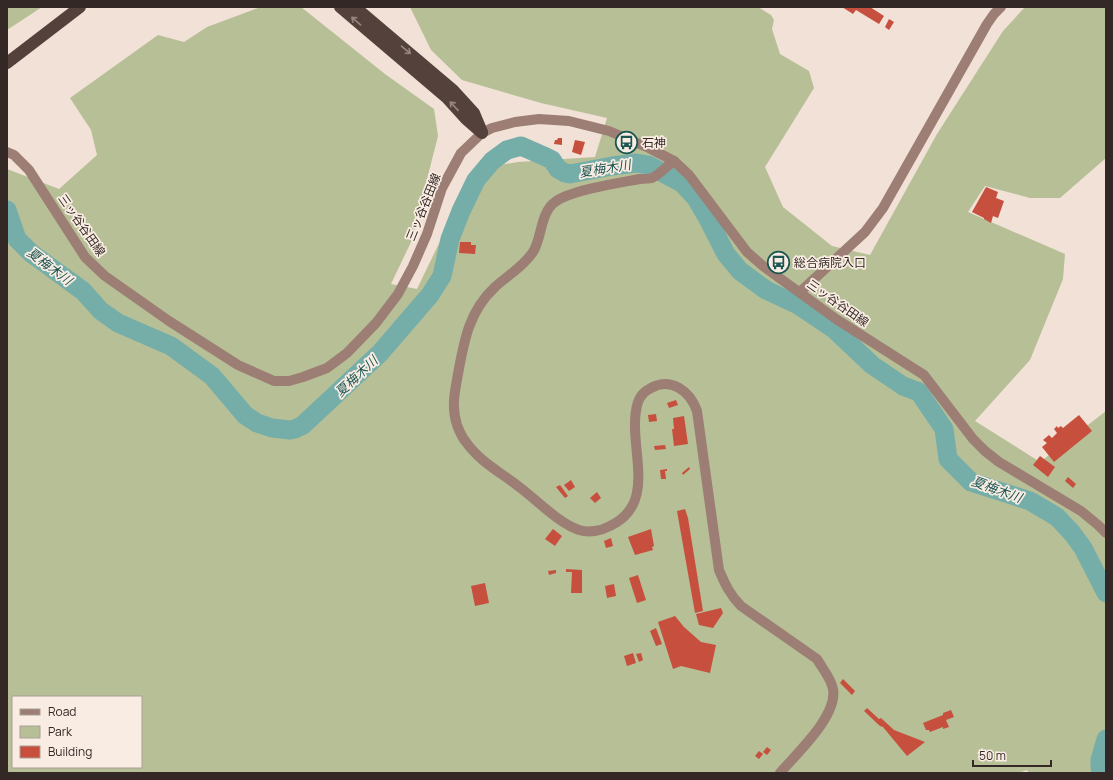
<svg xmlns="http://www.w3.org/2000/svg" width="1113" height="780" font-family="Manrope,'Noto Sans JP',sans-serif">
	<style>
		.green { fill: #b7bf97; fill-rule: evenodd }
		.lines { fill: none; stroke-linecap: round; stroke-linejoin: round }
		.river { stroke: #75aea9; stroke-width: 19 }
		.building { fill: #c74f3e }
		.secondary { stroke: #9c7e74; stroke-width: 10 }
		.highway { stroke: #54413c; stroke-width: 12 }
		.oneway { stroke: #96857e }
		.labels { text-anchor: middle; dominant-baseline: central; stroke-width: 3.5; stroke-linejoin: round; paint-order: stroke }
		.poi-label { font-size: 12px; fill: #332825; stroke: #f9ece2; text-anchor: start }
		.street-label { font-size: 12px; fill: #332825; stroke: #f9ece2 }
		.water-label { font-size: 13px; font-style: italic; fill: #1b5552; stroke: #f9ece2 }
	</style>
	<rect width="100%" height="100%" fill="#f1e1d6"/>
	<!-- green -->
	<g class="green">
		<path d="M7,7H42L7,30Z"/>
		<path d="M261,7H301L385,74L434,109L438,136L411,242L391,284L417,289L475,169L518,162L595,157L607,118L541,103L462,80L431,50L410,7H758L771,15L774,20L772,29L780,54L809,71L814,88L765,167L783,207L832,246L870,255L937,134L1003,31L1025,7H1106V158L1060,198H1030L985,186L968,212L1065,254L1063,279L1030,360L975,421L1040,462L1106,411V773H1029L1027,770L1018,773H7V169L59,189L97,155L91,130L70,98L158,35L184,42L207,27ZM13,697H141V767H13Z"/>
	</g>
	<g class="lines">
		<!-- river -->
		<g class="river">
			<path d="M7,210L17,239L31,253L83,291L101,311L118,323L171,346L212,376L245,415L257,423L272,428L290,430L295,429L303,425L380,353L430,295L442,276L450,239L461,211L476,180L492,161L507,150L521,146L546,157L552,160L558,169L565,173L570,174L612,166L636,163L648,165L682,183L696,198L708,219L726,254L740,271L766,290L798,305L835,330L872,365L903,386L919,392L944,429L948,459L971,482L1030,501L1057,517L1072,533L1083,548L1106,593"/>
			<path d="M1104,773L1100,768V760L1106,739"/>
		</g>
	</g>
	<!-- building -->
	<g class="building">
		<path d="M842,7H870L884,16L879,24L856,10L853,14Z"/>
		<path d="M889,19L894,22L889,30L885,27Z"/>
		<path d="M558,138H562V145L554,144L555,140H557Z"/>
		<path d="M575,140L585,142L581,155L572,152Z"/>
		<path d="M986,187L998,192L996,198L1004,201L998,218L993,216L991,223L984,219V218L972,212Z"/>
		<path d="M460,242H471V245H476L475,254L459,253Z"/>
		<path d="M676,400L678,405L669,408L667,403Z"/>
		<path d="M656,414L657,421L649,422L648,415Z"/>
		<path d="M1079,415L1092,431L1054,462L1042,447L1047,443L1043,440L1049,435L1052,438L1057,433L1054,429L1057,426L1058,428L1061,426L1063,428Z"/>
		<path d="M684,416L688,444L674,446L672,429H674L673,418Z"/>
		<path d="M665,445L666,449L655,450L654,446Z"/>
		<path d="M1040,456L1055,467L1048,477L1033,465Z"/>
		<path d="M689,467L690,469L683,475L682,473Z"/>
		<path d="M667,469V471H665L666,479H661L660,470Z"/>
		<path d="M1068,477L1076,484L1073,488L1065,481Z"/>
		<path d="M571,480L575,487L569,491L564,485Z"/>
		<path d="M560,485L568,496L565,498L556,487Z"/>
		<path d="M597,492L601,498L595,503L590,498Z"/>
		<path d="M685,509L688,518L703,611L695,613L677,511Z"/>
		<path d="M553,529L562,536L555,546L545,539Z"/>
		<path d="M651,529L654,546L652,547L653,550L635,555L628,537Z"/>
		<path d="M611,538L613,546L606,548L604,541Z"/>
		<path d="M566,569L582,570V593H571L572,572H566Z"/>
		<path d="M556,570V573L549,575L548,571Z"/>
		<path d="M638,575L646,600L637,603L629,578Z"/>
		<path d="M485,583L489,603L475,606L471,586Z"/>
		<path d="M614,584L616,596L607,598L605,586Z"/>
		<path d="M721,608L723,613L713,628L699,625L696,614Z"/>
		<path d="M675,616L684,627L701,642L716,645L710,673L681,666L673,669L658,622Z"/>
		<path d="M656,628L662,644L656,646L650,631Z"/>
		<path d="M633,653L636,663L627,666L624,656Z"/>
		<path d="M641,653L643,660L639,662L636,654Z"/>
		<path d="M843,679L855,691L852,695L840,683Z"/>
		<path d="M867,708L879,719L881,718L894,730L925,742L907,756L883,727L880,726L864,711Z"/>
		<path d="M951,710L954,717L946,720L949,727L943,729V727L930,732L929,730H926L923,723L943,715V713Z"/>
		<path d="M767,747L771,750L767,755L763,752Z"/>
		<path d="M759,751L763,754L759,759L755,756Z"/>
	</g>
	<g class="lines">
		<!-- secondary -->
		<g class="secondary">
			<path d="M7,152L14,155L29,170L85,257L105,276L169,321L238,365L274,381H289L303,377L327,368L347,353L376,323L398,294L413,266L427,234L442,188L461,153L482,133L492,128L515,122L539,119L569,121L609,131L649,148L674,161L689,175L747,252L763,266L836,319L924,375L973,439L985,451L999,462L1081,511L1098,525L1106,533"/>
			<path d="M674,161C667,166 659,175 652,178C648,179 644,179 640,179C619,183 571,190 555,202C540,213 542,238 533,252C523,267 507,276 495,287C469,311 464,341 458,374C455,391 451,407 457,425C459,430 462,438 466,442C479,461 500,472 518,486C537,500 557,522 579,530C589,533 601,531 610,526C661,502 625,443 638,402C640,396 645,391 651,388C671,377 690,391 697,411L719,570C725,584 730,595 741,606L817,659C822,668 831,678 833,689C838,716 796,754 780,773"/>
			<path d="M800,292L865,232L883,208L987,24L994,14L1001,7"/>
		</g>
		<!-- highway -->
		<g class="highway">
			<path d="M340,7L447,98L466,119L482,133"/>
			<path d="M355,7L453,90L474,113L482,132"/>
			<path d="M7,63L80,7"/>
		</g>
	</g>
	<!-- one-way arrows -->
	<defs><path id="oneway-shaft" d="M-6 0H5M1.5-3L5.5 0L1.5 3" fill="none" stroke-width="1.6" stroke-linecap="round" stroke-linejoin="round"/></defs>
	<g class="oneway">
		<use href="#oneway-shaft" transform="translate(356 21) rotate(-139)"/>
		<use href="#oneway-shaft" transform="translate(406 50) rotate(40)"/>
		<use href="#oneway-shaft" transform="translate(454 106) rotate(-133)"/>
	</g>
	<!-- icons -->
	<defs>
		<symbol id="bus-ring" viewBox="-11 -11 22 22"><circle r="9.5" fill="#f9ece2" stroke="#1b5552" stroke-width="1.5"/><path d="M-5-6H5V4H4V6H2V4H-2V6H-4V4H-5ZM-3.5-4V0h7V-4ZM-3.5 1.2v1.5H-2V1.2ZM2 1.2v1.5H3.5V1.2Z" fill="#1b5552"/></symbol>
	</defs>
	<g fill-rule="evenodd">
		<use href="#bus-ring" x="614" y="130" width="25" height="25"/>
		<use href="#bus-ring" x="766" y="250" width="25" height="25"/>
	</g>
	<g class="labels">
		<!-- poi labels -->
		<g class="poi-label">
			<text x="642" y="142">石神</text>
			<text x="794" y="262">総合病院入口</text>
		</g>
		<!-- street labels -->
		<g class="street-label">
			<text transform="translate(423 207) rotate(-68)">三ッ谷谷田線</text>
			<text transform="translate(82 225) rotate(55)">三ッ谷谷田線</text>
			<text transform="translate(838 303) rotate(35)">三ッ谷谷田線</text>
		</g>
		<!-- water labels -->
		<g class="water-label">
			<text transform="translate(605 168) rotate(-9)">夏梅木川</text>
			<text transform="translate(50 266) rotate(37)">夏梅木川</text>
			<text transform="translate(356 376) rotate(-43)">夏梅木川</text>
			<text transform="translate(997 489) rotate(20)">夏梅木川</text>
		</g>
	</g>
	<!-- border -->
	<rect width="1113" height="780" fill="none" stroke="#332825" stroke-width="16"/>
	<!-- legend -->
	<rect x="12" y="696" width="130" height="72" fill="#f9ece2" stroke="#aa9e96"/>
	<rect x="20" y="709" width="20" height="6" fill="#9c7e74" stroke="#aa9e96"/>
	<text x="48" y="716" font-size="12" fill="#332825">Road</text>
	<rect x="20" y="726" width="20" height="12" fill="#b7bf97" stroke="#aa9e96"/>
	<text x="48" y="736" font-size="12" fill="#332825">Park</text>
	<rect x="20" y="746" width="20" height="12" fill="#c74f3e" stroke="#aa9e96"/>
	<text x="48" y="756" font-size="12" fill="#332825">Building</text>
	<!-- scale -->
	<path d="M973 760v6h78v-6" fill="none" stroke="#332825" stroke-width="2"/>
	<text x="979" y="760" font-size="12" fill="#332825" stroke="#f9ece2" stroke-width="3" paint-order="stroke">50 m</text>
</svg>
